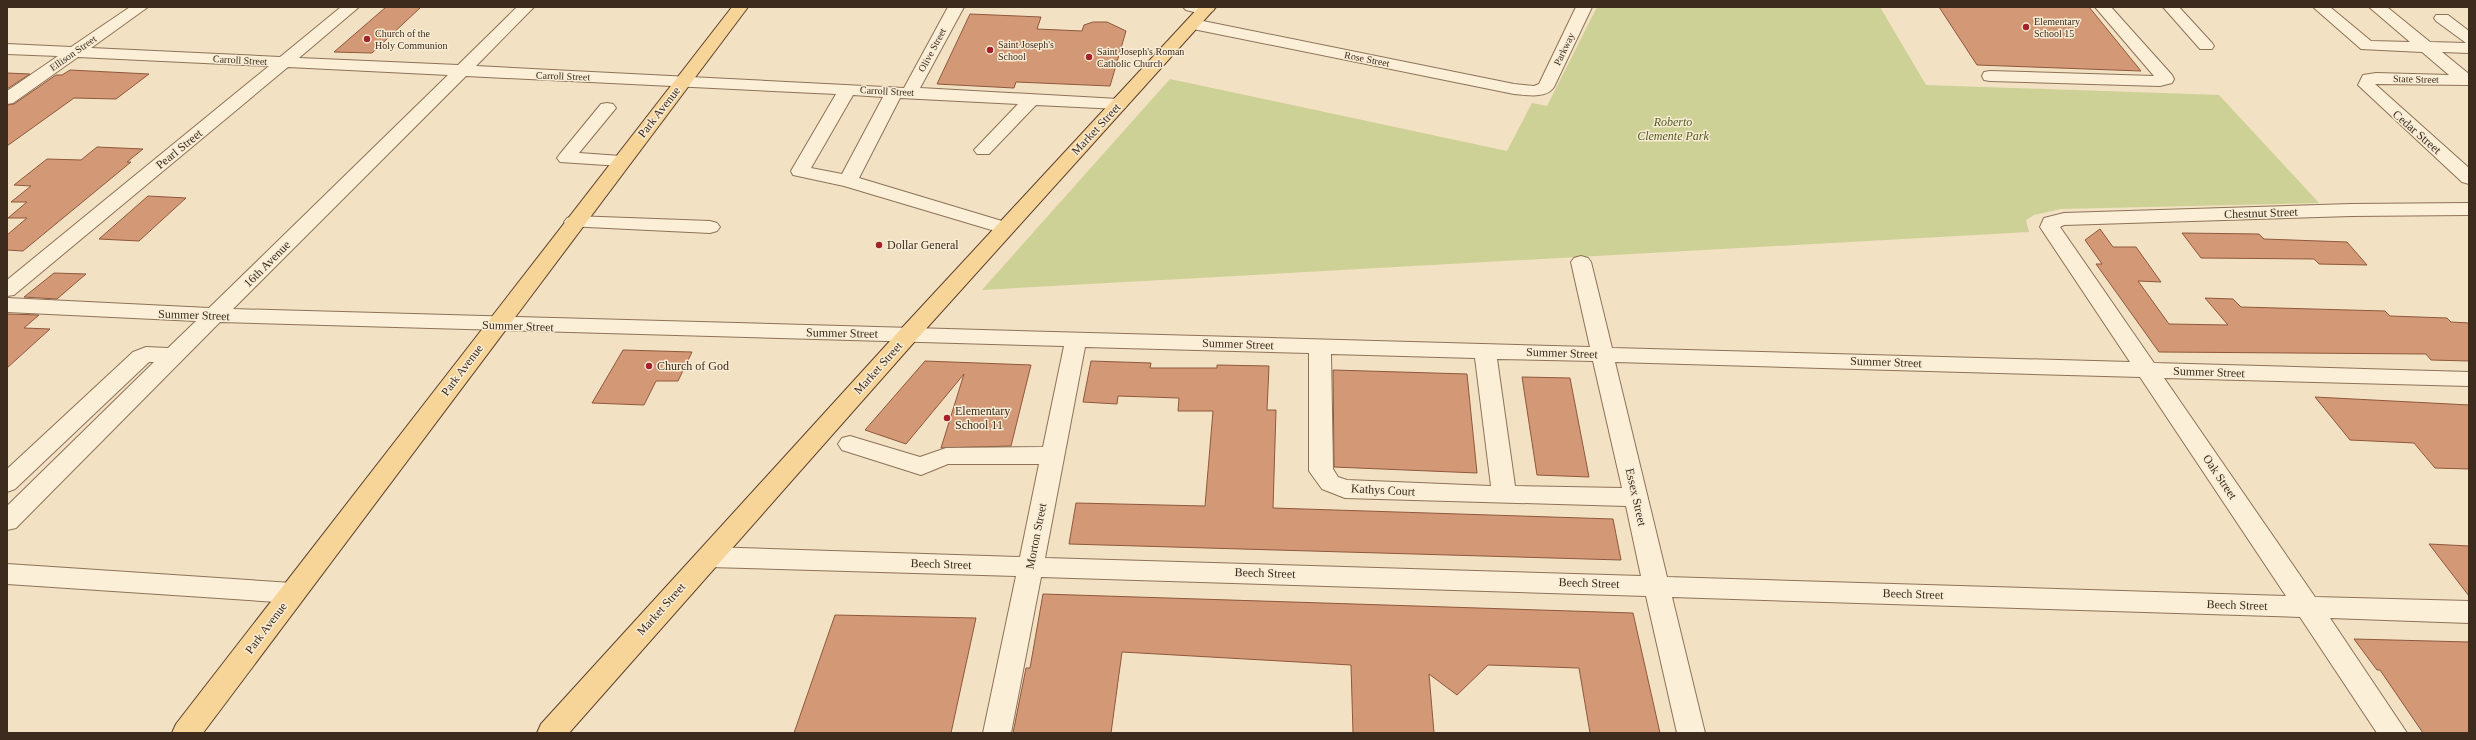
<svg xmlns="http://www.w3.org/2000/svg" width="2476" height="740" font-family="'Times New Roman',serif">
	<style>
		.green { fill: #cdd196 }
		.building { fill: #d39876; stroke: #8f583c }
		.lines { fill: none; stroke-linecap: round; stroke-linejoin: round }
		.minor-casing { stroke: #8e7258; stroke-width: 2 }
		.major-casing { stroke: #5b402d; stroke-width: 2 }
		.minor { fill: #fbefd8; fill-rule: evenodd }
		.major { fill: #f7d599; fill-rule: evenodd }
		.poi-dot { fill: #a2232b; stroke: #f8ecd4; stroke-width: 1.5 }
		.labels { text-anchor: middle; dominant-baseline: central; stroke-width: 3; stroke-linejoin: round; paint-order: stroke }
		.far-poi-label { font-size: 10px; fill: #3d2b1d; stroke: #f8ecd4; text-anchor: start }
		.far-street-label { font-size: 10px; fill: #3d2b1d; stroke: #f8ecd4 }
		.street-label { font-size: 12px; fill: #3d2b1d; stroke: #f8ecd4 }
		.park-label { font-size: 12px; font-style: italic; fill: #505b22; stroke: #f8ecd4 }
		.poi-label { font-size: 12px; fill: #3d2b1d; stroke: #f8ecd4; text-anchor: start }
	</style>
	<rect width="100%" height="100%" fill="#f2e1c3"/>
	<!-- green -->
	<path class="green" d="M1597,7H1880L1926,85L2219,95L2319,203L2061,209L2034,215L2026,220L2029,232L982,290L1170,79L1507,151L1532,103L1547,106Z"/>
	<!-- building -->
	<g class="building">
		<path d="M386,7H421L372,53L334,52Z"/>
		<path d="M1939,7H2089L2141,71L1977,65Z"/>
		<path d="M970,14L1041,17L1037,29L1082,31L1084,25L1093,22H1107L1126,31L1110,86L1016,82L1014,88L937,84Z"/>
		<path d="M70,70L149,74L116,99L74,98L7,146V105L14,104L56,75H62Z"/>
		<path d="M7,73L30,74L7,89Z"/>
		<path d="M97,147L143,149L127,162H131L23,251L7,250V235L27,218H8L27,202H11L31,186L14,185L47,159L81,160Z"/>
		<path d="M148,196L186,198L139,241L99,239Z"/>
		<path d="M2100,229L2113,247H2136L2161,282L2138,281L2169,324L2228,325L2205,298L2233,299L2241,307L2385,311L2390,316L2447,318L2451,322L2469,323V361L2431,360L2426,354L2159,352L2096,264H2102L2085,240Z"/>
		<path d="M2182,233L2259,234L2264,239L2347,242L2367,265L2319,264L2314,259L2201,258Z"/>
		<path d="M54,273L86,274L57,299L24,297Z"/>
		<path d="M7,314L39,315L24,328L50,329L7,368Z"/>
		<path d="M623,350L692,352L678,381H656L644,405L592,403Z"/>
		<path d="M925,361L1031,365L1011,446L941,448L964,374L906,444L865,430Z"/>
		<path d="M1091,361L1151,363L1150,368H1217V365L1269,366L1267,410H1276L1273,508L1613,519L1621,560L1069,544L1076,503L1205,506L1213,411H1178L1179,398L1118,396L1117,404L1083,402Z"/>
		<path d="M1333,370L1467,374L1477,473L1334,467Z"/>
		<path d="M1522,377L1570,378L1589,477L1537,475Z"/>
		<path d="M2315,397L2469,405V469L2435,468L2414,443L2350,440Z"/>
		<path d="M2429,544L2469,546V596Z"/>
		<path d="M1043,594L1633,613L1660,733H1590L1579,668L1488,665L1457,695L1429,674L1434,733H1353L1351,665L1122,652L1111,733H1013L1026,668H1030Z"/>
		<path d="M835,615L976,618L951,733H794Z"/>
		<path d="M2354,639L2469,642V733H2423L2380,670H2377Z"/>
	</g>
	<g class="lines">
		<defs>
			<g id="minor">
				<path d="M130,7H148L91,48L280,57L341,7H359L299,58L458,65L517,7H534L476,66L904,88L948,7H964L920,88L1119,99L1125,100L1128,104L1125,108L1119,109L1036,105L989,154H977L974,150L1018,104L900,98L859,178L1012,224L1015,228L1012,232L1005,234L844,186L793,175L791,171L836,94L466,76L233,309L1590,347L1571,262L1574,258L1581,256L1588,258L1591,262L1612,348L2130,362L2040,227L2044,218L2064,213L2351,204L2469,203V215L2351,216L2064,225L2060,227L2154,363L2469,372V386L2164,378L2315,597L2469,601V623L2330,618L2407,733H2377L2300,617L1672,597L1705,733H1677L1646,596L1041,577L1011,733H983L1016,576L709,567L700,564L696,557L700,550L709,547L1020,557L1039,464H948L921,475L842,450L838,444L842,438L850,436L920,457L946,448L1043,447L1064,346L220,322L16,528L7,530V506L154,362H149L15,489L7,492V469L133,352L146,347L168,348L196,321L7,312V298L209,308L448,75L288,67L14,295L7,296V280L269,66L78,57L13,103L7,104V91L58,56L7,54V44L71,47ZM853,95L883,97L842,174L811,168ZM1085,347L1309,353V471L1322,489L1345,498L1626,506L1641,576L1045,558ZM1331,354L1475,358L1491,486L1347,480L1338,477L1333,469ZM1497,359L1593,361L1622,488L1515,486ZM1615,362L2140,377L2286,596L1667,577Z"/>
				<path d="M1183,7H1212L1214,10L1206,15L1186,10Z"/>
				<path d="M1576,7H1592L1554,87C1546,99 1527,95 1514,94L1193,29L1185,24L1193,19L1514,84L1534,86L1539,84Z"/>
				<path d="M2095,7H2111L2172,75L2174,79L2172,83L2160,86L1990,81L1984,80L1982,76L1984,72L1990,71L2154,76Z"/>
				<path d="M2163,7H2179L2212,43L2214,46L2212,49H2200Z"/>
				<path d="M2313,7H2330L2371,41L2410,42L2369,7H2387L2430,42L2466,43L2436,21L2434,18L2436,15H2448L2469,31V53L2442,52L2469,74V85L2375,84L2469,168V184L2462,182L2358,85L2363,75L2376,73L2449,75L2422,52L2361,49Z"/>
				<path d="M607,103L613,104L616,108L579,153L621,156L627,157L630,161L627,165L621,166L560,162L557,158L560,154L601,104Z"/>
				<path d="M574,216L710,221L717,223L720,227L717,231L710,233L567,226L564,222L567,218Z"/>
				<path d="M7,564L292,583L301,586L305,593L301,600L292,603L7,584Z"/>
			</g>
			<g id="major">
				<path d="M732,7H748L203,733H172L176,724Z"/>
				<path d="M1199,7H1216L916,340L569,733H537L541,724L900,330Z"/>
			</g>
		</defs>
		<!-- minor casing -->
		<use href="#minor" class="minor-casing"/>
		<!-- major casing -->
		<use href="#major" class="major-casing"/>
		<!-- minor -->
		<use href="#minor" class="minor"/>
		<!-- major -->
		<use href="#major" class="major"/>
	</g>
	<!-- markers -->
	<g class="poi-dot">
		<circle cx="2026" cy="27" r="4"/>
		<circle cx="367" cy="39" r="4"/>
		<circle cx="990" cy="50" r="4"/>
		<circle cx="1089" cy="57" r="4"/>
		<circle cx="879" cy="245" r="4"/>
		<circle cx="649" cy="366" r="4"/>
		<circle cx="947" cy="418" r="4"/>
	</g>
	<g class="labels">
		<!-- far-poi labels -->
		<g class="far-poi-label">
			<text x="2034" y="21">Elementary<tspan x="2034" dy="12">School 15</tspan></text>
			<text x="375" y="33">Church of the<tspan x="375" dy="12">Holy Communion</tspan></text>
			<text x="998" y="44">Saint Joseph's<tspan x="998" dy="12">School</tspan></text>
			<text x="1097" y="51">Saint Joseph's Roman<tspan x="1097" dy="12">Catholic Church</tspan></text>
		</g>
		<!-- far-street labels -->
		<g class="far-street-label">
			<text transform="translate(1564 49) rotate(-64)">Parkway</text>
			<text transform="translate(932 50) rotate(-62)">Olive Street</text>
			<text transform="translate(73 53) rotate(-35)">Ellison Street</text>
			<text transform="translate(1367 59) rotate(11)">Rose Street</text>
			<text transform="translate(240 60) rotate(3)">Carroll Street</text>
			<text transform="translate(563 76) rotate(2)">Carroll Street</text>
			<text transform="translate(2416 79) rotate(1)">State Street</text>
			<text transform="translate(887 91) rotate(3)">Carroll Street</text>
		</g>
		<!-- street labels -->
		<g class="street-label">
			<text transform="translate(659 112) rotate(-52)">Park Avenue</text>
			<text transform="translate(1096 129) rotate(-47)">Market Street</text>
			<text transform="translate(2417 132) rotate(41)">Cedar Street</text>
			<text transform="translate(179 149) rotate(-39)">Pearl Street</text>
			<text transform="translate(2261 213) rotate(-2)">Chestnut Street</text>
			<text transform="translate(267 264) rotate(-45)">16th Avenue</text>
			<text transform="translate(194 315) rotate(2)">Summer Street</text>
			<text transform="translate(518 326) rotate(2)">Summer Street</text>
			<text transform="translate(842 333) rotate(1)">Summer Street</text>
			<text transform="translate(1238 344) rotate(2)">Summer Street</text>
			<text transform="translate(1562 353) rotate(2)">Summer Street</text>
			<text transform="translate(1886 362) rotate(2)">Summer Street</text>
			<text transform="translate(878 368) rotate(-48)">Market Street</text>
			<text transform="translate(462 370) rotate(-53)">Park Avenue</text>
			<text transform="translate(2209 372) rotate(2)">Summer Street</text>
			<text transform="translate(2220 477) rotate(56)">Oak Street</text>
			<text transform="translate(1383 490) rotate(3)">Kathys Court</text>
			<text transform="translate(1636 497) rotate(77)">Essex Street</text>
			<text transform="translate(1036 536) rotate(-79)">Morton Street</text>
			<text transform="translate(941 564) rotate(2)">Beech Street</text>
			<text transform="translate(1265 573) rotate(2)">Beech Street</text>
			<text transform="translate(1589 583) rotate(2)">Beech Street</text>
			<text transform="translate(1913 594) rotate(2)">Beech Street</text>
			<text transform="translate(2237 605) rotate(2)">Beech Street</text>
			<text transform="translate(661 609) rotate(-48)">Market Street</text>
			<text transform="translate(266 628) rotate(-53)">Park Avenue</text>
		</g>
		<!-- park labels -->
		<g class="park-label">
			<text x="1673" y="122">Roberto<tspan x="1673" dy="14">Clemente Park</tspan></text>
		</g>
		<!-- poi labels -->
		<g class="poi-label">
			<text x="887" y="245">Dollar General</text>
			<text x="657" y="366">Church of God</text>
			<text x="955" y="411">Elementary<tspan x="955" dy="14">School 11</tspan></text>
		</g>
	</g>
	<!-- border -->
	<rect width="2476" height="740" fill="none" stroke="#3d2b1d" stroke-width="16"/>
</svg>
